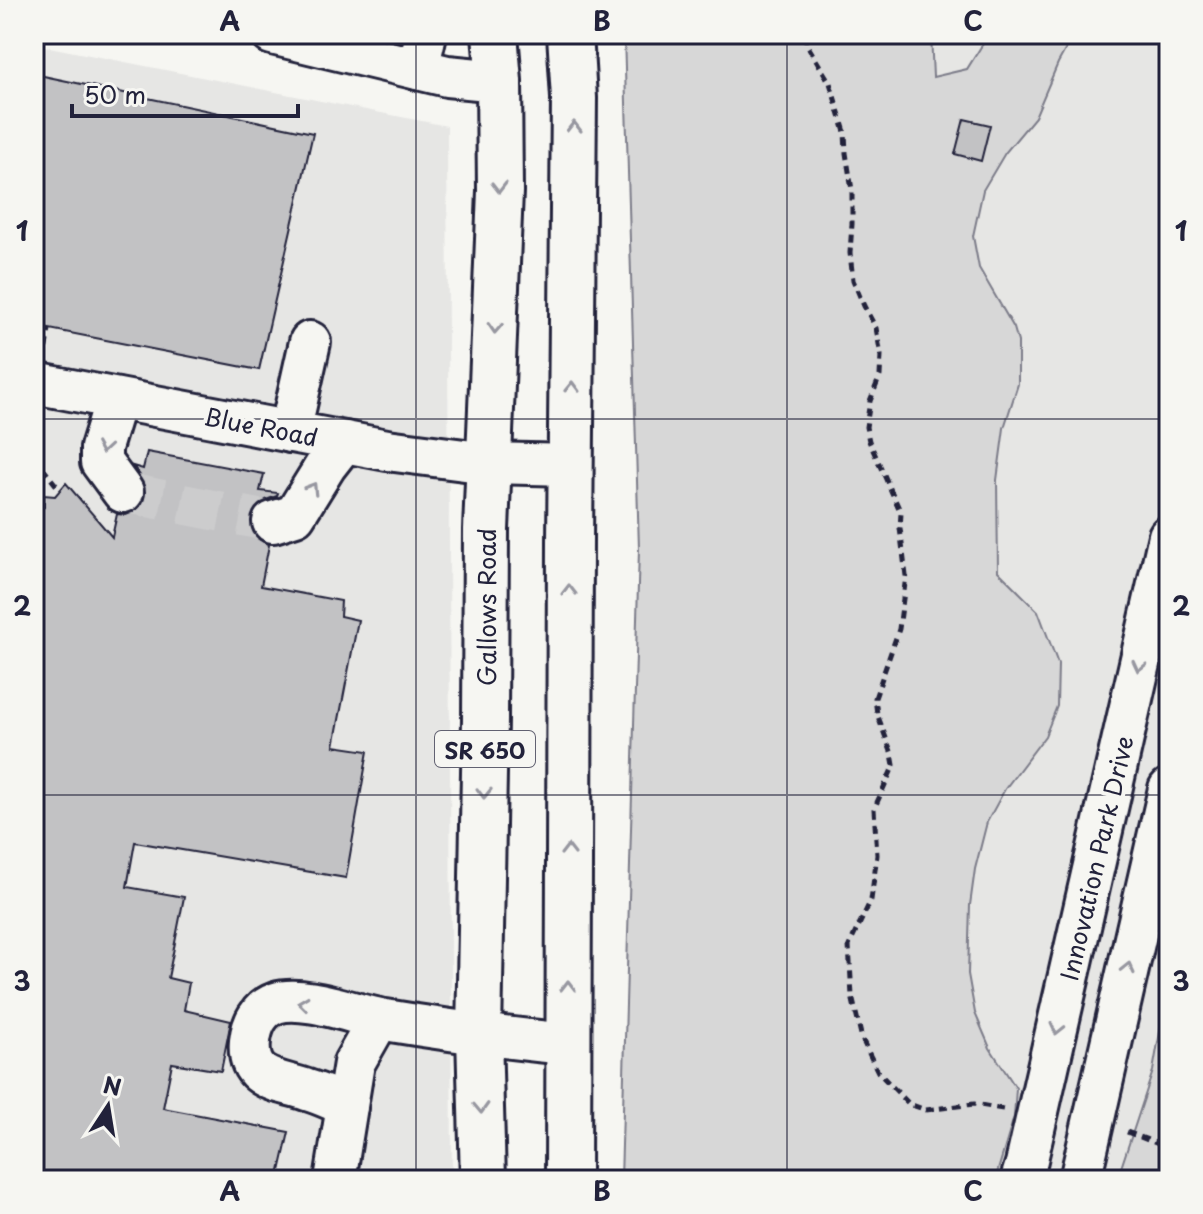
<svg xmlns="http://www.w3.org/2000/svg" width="1203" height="1214" font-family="'Playpen Sans',sans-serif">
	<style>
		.built { fill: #e6e6e4 }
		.green { fill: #d7d7d7; stroke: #7c7c89; stroke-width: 2 }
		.building { fill: #c2c2c4; stroke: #22223b; stroke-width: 2 }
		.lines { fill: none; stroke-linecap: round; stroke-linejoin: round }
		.minor-tunnel { stroke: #cccccd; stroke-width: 40; stroke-dasharray: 40 20; stroke-linecap: butt }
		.minor-casing { stroke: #22223b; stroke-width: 46 }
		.major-casing { stroke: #22223b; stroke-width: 50 }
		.path { stroke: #22223b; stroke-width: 5; stroke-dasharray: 8 6; stroke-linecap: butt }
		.minor { stroke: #f6f6f2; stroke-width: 40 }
		.major { stroke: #f6f6f2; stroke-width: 44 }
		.path-bridge { stroke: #22223b; stroke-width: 5; stroke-dasharray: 8 6; stroke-linecap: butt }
		.oneway { stroke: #9797a0 }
		.grid { fill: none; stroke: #22223b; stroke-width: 2; stroke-opacity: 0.55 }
		.labels { text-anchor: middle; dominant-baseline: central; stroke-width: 8; stroke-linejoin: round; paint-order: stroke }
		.shield { fill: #f6f6f2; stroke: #626272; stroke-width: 2 }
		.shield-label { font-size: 22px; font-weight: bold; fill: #22223b }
		.street-label { font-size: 24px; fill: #22223b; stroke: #f6f6f2 }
		.neatline { fill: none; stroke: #22223b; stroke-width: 3 }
		.grid-label { font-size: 26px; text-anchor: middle; font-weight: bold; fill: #22223b }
	</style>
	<rect width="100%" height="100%" fill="#f6f6f2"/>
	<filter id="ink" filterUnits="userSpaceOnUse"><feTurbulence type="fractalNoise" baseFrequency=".0125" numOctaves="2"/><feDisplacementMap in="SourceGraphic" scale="16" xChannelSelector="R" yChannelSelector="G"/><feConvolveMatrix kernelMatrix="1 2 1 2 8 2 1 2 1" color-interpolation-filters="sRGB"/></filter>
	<g filter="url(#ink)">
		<!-- built -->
		<g class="built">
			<path d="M931,34H989L967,69L933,77Z"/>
			<path d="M1074,34H1169V981L1153,1071L1117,1180H995L1014,1117L1016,1088L990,1048L975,1013L968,974L970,905L975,869L987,822L1005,789L1027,762L1058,664L1038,611L998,571L997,480L1004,428L1018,384L1014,328L979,268L973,236L983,190L1005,153L1035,117L1058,63Z"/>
			<path d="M34,44L447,126L452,1180H34Z"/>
		</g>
		<!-- green -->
		<g class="green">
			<path d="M624,34H931L933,77L967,69L989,34H1074L1058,63L1035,117L1005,153L983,190L973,236L979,268L1014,328L1018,342V384L1004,428L997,480L998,571L1038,611L1058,664L1057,706L1045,736L1005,789L987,822L975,869L970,905L968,974L975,1013L990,1048L1016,1088L1014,1117L995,1180H621L639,549Z"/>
			<path d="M1169,981V1180H1117L1153,1071Z"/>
		</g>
		<!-- building -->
		<g class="building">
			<path d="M34,74L313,133L259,370L34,326Z"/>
			<path d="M964,119L990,125L981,161L955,154Z"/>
			<path d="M147,452L264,474L260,491L278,493L277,496L266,500L257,506L250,518L251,528L257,538L269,545L261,586L341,601L340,616L358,620L334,746L368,751L346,878L135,842L127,887L184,897L168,978L189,983L184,1010L231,1021L221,1071L172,1063L163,1108L289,1132L278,1180H34V505L44,507V495L55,496L66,483L112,537L117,514L126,515L136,511L144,500L146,489L142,478L133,466L143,469Z"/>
		</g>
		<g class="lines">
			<!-- minor-tunnel -->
			<path class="minor-tunnel" d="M123,492L273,522"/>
			<defs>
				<g id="minor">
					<path d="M272,34L447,76L499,81"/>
					<path d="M418,69L426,34"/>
					<path d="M34,383L387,450L488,463L571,465"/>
					<path d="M116,399L101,448V462L123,492"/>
					<path d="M290,432L310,342"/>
					<path d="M273,522L295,515L326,465L344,442"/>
					<path d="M347,1106C334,1100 321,1094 307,1090C279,1080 246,1082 250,1041C252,1024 259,1009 276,1003C304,994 355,1015 385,1020C445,1030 506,1038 567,1044"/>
					<path d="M335,1180L354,1063L379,1019"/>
					<path d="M1021,1180L1026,1164L1169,536"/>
					<path d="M1080,1180L1169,789"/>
				</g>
				<g id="major">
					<path d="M483,1180L479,1035L485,720L486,530L500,191L499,81L495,34"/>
					<path d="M568,1180L570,541L574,98L570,34"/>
				</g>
			</defs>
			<!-- minor casing -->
			<use href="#minor" class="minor-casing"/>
			<!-- major casing -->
			<use href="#major" class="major-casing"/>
			<!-- path -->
			<g class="path">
				<path d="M806,34V43L830,83L845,132L846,153L852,190V224L850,253L853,280L864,306L876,328L881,355L880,376L870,401L866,427L869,441L901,513L900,528L906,576L899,629L875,698L877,714L892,754L894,765L874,809L877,855L871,900L849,946L852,996L862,1039L878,1072L909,1104L926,1110L974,1104L1003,1109"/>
				<path d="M34,457L60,490"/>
				<path d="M1127,1132L1169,1148"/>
			</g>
			<!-- minor -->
			<use href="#minor" class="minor"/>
			<!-- major -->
			<use href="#major" class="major"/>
			<!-- path-bridge -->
			<path class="path-bridge" d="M34,417L49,329"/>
		</g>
		<!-- one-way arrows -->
		<defs><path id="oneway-chevron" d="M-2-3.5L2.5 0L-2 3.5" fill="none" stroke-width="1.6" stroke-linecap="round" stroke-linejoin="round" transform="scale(2)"/></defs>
		<g class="oneway">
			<use href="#oneway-chevron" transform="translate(574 127) rotate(-90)"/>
			<use href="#oneway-chevron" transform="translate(499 187) rotate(90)"/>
			<use href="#oneway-chevron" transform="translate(495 328) rotate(93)"/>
			<use href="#oneway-chevron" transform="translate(572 387) rotate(-89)"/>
			<use href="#oneway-chevron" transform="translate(103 448) rotate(99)"/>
			<use href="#oneway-chevron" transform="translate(312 488) rotate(-58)"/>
			<use href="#oneway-chevron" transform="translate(569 590) rotate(-90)"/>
			<use href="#oneway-chevron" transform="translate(1139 666) rotate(103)"/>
			<use href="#oneway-chevron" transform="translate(484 793) rotate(91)"/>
			<use href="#oneway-chevron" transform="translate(568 850) rotate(-90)"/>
			<use href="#oneway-chevron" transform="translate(1128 968) rotate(-77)"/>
			<use href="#oneway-chevron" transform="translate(568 986) rotate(-90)"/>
			<use href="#oneway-chevron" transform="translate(303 1003) rotate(-173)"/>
			<use href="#oneway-chevron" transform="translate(1057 1029) rotate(103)"/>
			<use href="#oneway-chevron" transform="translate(481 1108) rotate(88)"/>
		</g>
	</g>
	<!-- grid -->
	<path class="grid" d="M416,34V1180M787,34V1180M34,419H1169M34,795H1169"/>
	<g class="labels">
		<!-- shield labels -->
		<rect class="shield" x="435" y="731" width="100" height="36" rx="6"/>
		<g class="shield-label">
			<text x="485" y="749">SR 650</text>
		</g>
		<!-- street labels -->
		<g class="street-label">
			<text transform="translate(261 426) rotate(11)">Blue Road</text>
			<text transform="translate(486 607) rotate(-90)">Gallows Road</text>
			<text transform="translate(1096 858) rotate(-77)">Innovation Park Drive</text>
		</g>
	</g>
	<!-- margin -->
	<rect width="1203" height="1214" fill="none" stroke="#f6f6f2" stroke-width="88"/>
	<!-- north arrow -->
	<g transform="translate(108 1106) rotate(12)" stroke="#f6f6f2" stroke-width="6" paint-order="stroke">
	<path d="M0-6L14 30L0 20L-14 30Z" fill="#22223b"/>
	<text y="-12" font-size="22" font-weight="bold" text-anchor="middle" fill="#22223b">N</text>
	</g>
	<!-- scale -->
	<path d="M72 104v12h226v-12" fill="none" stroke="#22223b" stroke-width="4"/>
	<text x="84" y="104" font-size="24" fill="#22223b" stroke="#f6f6f2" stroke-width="6" paint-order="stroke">50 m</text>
	<rect x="44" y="44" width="1115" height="1126" class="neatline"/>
	<g class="grid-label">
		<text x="230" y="31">A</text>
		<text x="602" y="31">B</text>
		<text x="973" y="31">C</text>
		<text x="22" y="241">1</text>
		<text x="1181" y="241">1</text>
		<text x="22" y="616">2</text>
		<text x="1181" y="616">2</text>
		<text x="22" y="991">3</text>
		<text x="1181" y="991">3</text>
		<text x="230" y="1201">A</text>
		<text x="602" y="1201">B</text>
		<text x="973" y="1201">C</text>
	</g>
</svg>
